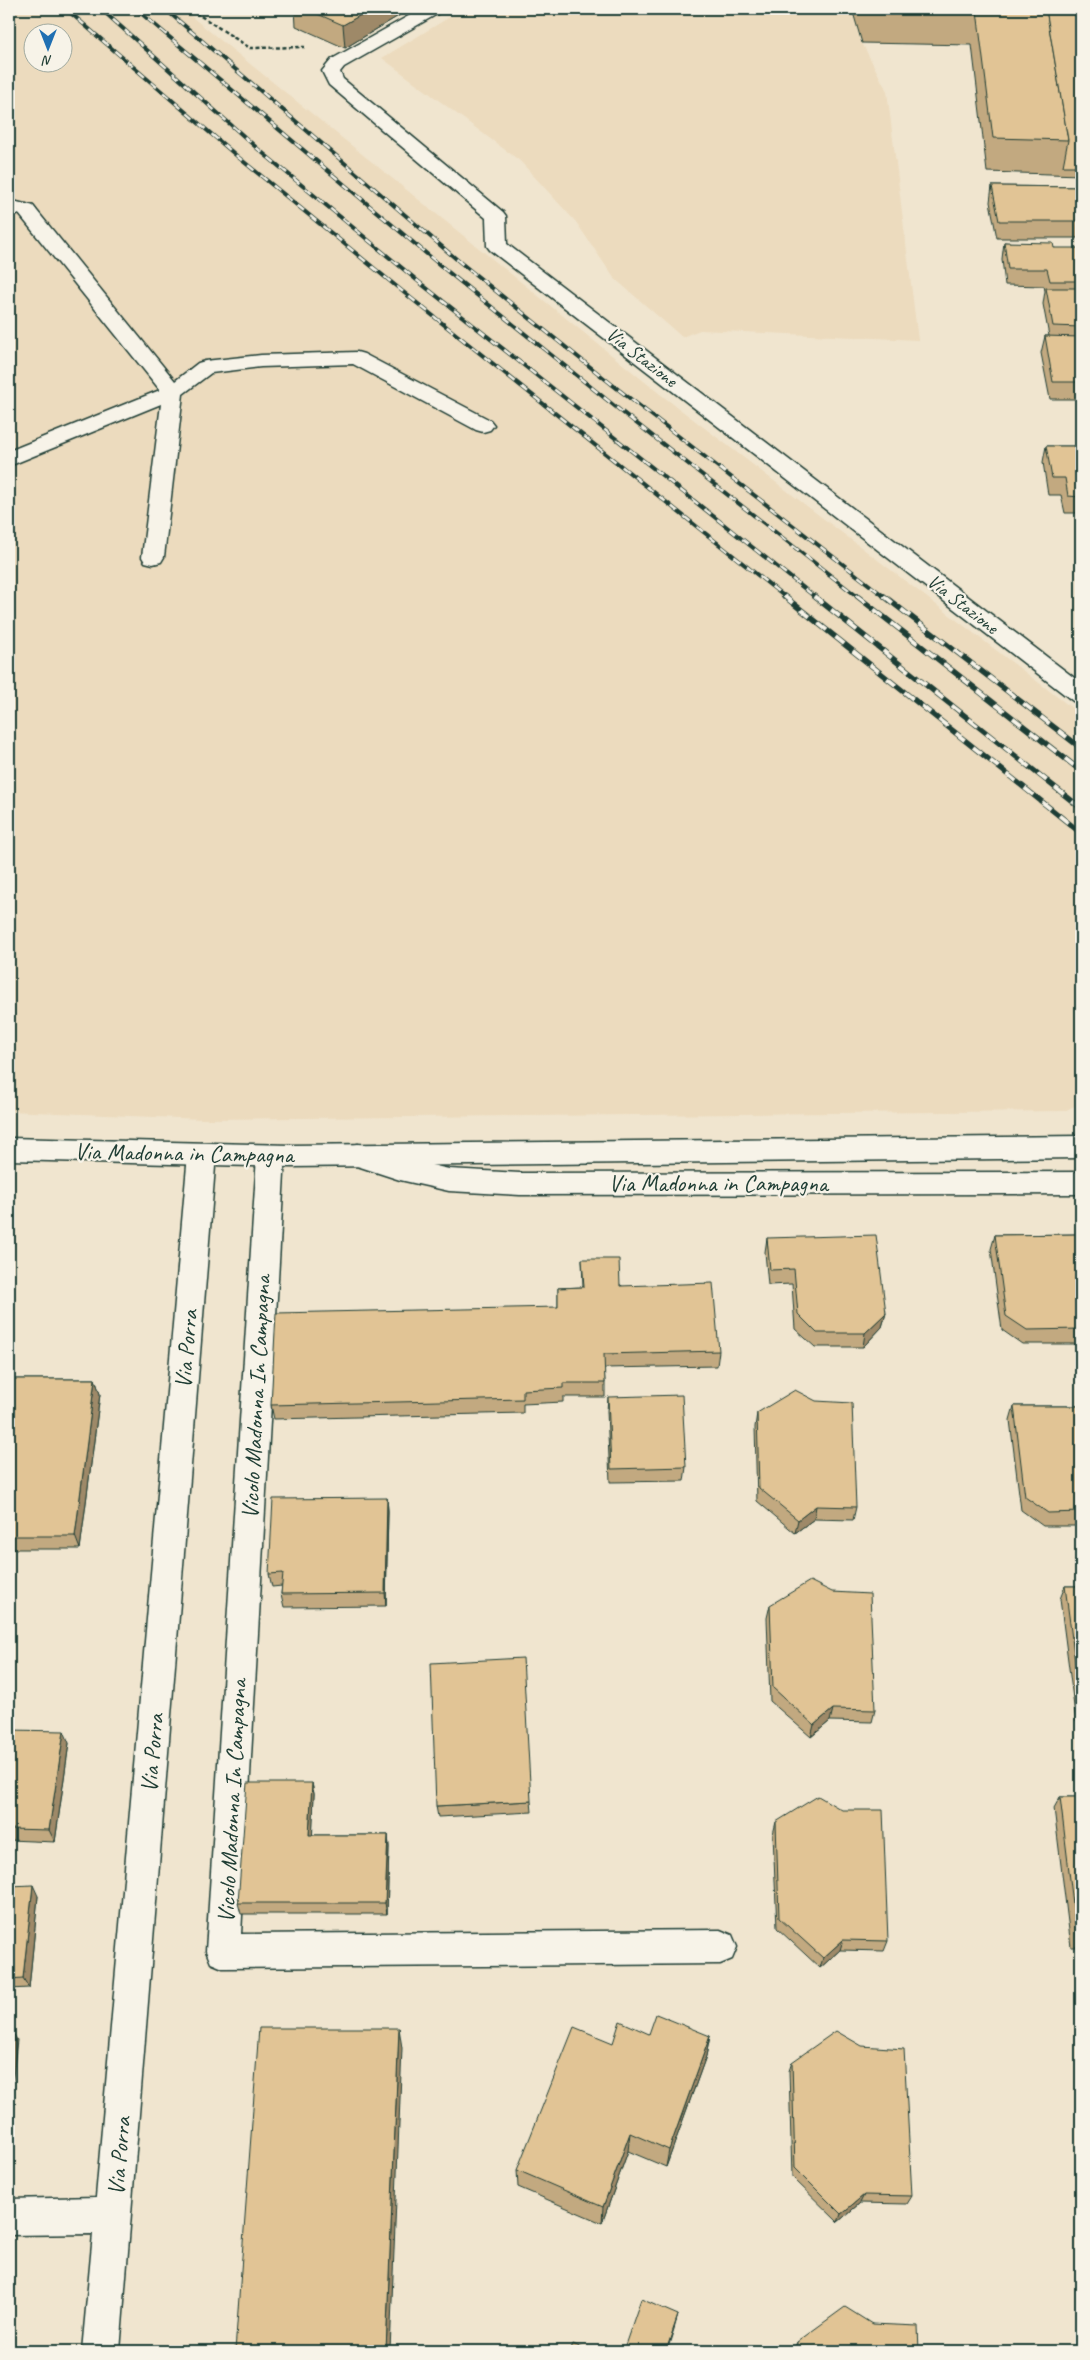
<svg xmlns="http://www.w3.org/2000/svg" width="1090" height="2360" font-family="Caveat,sans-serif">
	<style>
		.built { fill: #ecdbbe; fill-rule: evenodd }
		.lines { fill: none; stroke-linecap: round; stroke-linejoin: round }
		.service-casing { stroke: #1f3d34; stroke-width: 3 }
		.minor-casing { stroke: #1f3d34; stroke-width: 3 }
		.tertiary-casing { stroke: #1f3d34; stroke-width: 3 }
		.path { stroke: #1f3d34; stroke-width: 2.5; stroke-dasharray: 4 2.5; stroke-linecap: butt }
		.service { fill: #f7f3e8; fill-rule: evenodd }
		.minor { fill: #f7f3e8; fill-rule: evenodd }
		.tertiary { fill: #f7f3e8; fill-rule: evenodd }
		.rail-far1-casing { stroke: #1f3d34; stroke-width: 4 }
		.rail-casing { stroke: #1f3d34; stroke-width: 5.5 }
		.rail-far1 { stroke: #f7f3e8; stroke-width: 2.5; stroke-dasharray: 8; stroke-linecap: butt }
		.rail { stroke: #f7f3e8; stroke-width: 4; stroke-dasharray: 11; stroke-linecap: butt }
		.wall { fill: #c2a980; stroke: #1f3d34 }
		.shaded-wall { fill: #9e8968; stroke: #1f3d34 }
		.building { fill: #e1c495; stroke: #1f3d34 }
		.labels { text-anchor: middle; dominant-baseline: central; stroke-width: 4.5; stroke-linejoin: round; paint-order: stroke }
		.far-street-label { font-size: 20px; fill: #1f3d34; stroke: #f7f3e8 }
		.street-label { font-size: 24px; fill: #1f3d34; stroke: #f7f3e8 }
	</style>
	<rect width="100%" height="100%" fill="#f0e5cf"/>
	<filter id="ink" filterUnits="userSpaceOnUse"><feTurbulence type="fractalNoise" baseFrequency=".02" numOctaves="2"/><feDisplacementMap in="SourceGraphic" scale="10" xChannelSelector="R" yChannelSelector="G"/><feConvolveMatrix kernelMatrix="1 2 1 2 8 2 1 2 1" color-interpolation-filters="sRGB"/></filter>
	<g filter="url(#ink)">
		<!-- built -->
		<g class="built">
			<path d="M9,9H182L660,394L1081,715V1103L1064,1111L203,1119L9,1111ZM32,32H62V62H32Z"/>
			<path d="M463,9H852L862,43L887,91L918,340L700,330L682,337L614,278L576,222L520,161L382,58Z"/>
		</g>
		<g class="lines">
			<defs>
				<path id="service" d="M26,204L33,206L175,381L198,363L205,361L261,355L357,352L364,354L490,420L494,425L490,430L483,432L476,430L353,364L261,367L211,373L183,394L164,557L161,562L153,564L145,562L142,557L161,404L9,466V451L160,390L19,214L16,210L19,206Z"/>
				<g id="minor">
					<path d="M421,9H442L439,13L344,67L340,72L343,79L503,212L506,216L507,244L1081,683V703L1073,701L490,250L487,246L486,218L329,85L322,71L332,59Z"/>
					<path d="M9,200L33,206L36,210L33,214L26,216L9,212Z"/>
					<path d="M202,1143L212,1146L216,1154L120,2351H82L93,2234L9,2235V2199L96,2197L188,1154L192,1146Z"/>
					<path d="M358,1144L400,1158L449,1169L520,1173L1081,1172V1194L520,1195L449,1191L400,1180L348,1163L344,1155L348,1147Z"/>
					<path d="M271,1145L281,1148L285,1156L241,1934L720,1930L732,1935L737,1947L732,1959L720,1964L223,1968L211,1963L206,1951L257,1156L261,1148Z"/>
				</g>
				<path id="tertiary" d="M1081,1136V1158L291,1167L9,1160V1138L291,1145Z"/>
			</defs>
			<!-- service casing -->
			<use href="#service" class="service-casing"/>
			<!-- minor casing -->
			<use href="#minor" class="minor-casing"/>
			<!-- tertiary casing -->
			<use href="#tertiary" class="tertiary-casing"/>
			<!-- path -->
			<path class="path" d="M190,9L250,48L305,47"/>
			<!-- service -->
			<use href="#service" class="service"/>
			<!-- minor -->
			<use href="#minor" class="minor"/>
			<!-- tertiary -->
			<use href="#tertiary" class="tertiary"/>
			<defs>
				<g id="rail-far1">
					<path d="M66,9L238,157L402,291L785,597"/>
					<path d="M101,9L258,149L419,282L815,597"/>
					<path d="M136,9L447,271L622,412L858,597"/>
					<path d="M165,9L461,263L614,386L885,597"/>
				</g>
				<g id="rail">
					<path d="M784,596L1081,833"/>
					<path d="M814,596L1081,808"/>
					<path d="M857,596L1081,771"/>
					<path d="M884,596L1081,748"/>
				</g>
			</defs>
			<!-- rail-far1 casing -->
			<use href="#rail-far1" class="rail-far1-casing"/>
			<!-- rail casing -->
			<use href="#rail" class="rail-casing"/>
			<!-- rail-far1 -->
			<use href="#rail-far1" class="rail-far1"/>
			<!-- rail -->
			<use href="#rail" class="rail"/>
		</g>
		<!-- wall -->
		<g class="wall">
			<path d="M295,9H410L345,48L296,26Z"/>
			<path d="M852,9H1074L1081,49V175L987,172L972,45L862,43Z"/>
			<path d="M992,186L1081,187V238H997L990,202Z"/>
			<path d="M1004,242L1054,248L1081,254V399H1050L1041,353L1045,336H1049L1043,304L1045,291L1044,286L1005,285L1002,259Z"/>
			<path d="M1046,446H1081V513H1065L1061,495H1048L1043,462Z"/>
			<path d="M1081,1234V1338L1077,1344H1022L1002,1330L991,1249L995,1235Z"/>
			<path d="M767,1238L886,1313L882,1327L863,1347H815L795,1329L792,1284L768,1285L765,1252Z"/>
			<path d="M582,1259L719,1351L717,1366L604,1368L605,1383V1397H563V1402L523,1404V1413L274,1419L271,1405L558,1307V1288L583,1287Z"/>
			<path d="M9,1379H95L100,1394L80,1549H9Z"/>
			<path d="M608,1397L686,1467L684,1481L610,1482L607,1411Z"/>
			<path d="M1014,1406H1081V1526H1043L1021,1510L1010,1420Z"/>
			<path d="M757,1413L856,1507L853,1520L814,1519L795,1533L757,1501L755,1427Z"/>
			<path d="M387,1498L388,1511L386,1606L284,1607L281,1594L282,1586L272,1587L269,1574Z"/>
			<path d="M1065,1586H1081V1722H1076L1060,1599Z"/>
			<path d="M770,1605L875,1710L872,1722L830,1721L811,1737L770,1701L767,1618Z"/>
			<path d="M9,1730L69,1743L55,1842L9,1840Z"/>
			<path d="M312,1783L314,1794L312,1835H388L389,1847L387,1914H241L238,1903Z"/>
			<path d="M1060,1797H1081V1947H1071L1054,1808Z"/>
			<path d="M531,1801L532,1812L438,1817L436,1806Z"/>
			<path d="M776,1822L888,1941L884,1951L840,1950L820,1968L777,1928L773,1834Z"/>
			<path d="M9,1886L38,1896L29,1988L9,1989Z"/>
			<path d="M649,2034L710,2036L706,2056L666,2167L628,2151L602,2223L518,2187L517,2170Z"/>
			<path d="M792,2062L912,2196L907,2204L860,2203L838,2222L792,2177L789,2071Z"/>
			<path d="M872,2324L919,2351H794V2349L797,2342Z"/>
		</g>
		<!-- shaded-wall -->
		<g class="shaded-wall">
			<path d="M371,9H410L345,48L343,25Z"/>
			<path d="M886,1313L882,1327L863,1347L865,1333Z"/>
			<path d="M1081,1330V1338L1077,1344Z"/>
			<path d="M95,1379L100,1394L80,1549L75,1536Z"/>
			<path d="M387,1498L388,1511L386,1606L385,1593Z"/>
			<path d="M816,1506L814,1519L795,1533L798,1520Z"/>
			<path d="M833,1709L830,1721L811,1737L814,1725Z"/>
			<path d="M64,1731L69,1743L55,1842L49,1830Z"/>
			<path d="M312,1783L314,1794L312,1847L309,1835Z"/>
			<path d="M388,1835L389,1847L387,1914L385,1903Z"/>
			<path d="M33,1885L38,1896L29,1988L23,1978Z"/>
			<path d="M843,1940L840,1950L820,1968L823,1958Z"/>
			<path d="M399,2028L402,2048L390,2351H386Z"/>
			<path d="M12,2031L17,2040L9,2114V2054Z"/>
			<path d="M710,2036L706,2056L666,2167L669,2150Z"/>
			<path d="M630,2133L628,2151L602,2223L603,2207Z"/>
			<path d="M864,2195L860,2203L838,2222L841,2214Z"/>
			<path d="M678,2315L674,2329L667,2351H666Z"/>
		</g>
		<!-- building -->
		<g class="building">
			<path d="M306,9H371L343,25Z"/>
			<path d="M866,9H1046L1068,140L993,138L977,11Z"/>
			<path d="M1046,9H1074L1081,49V166H1063L1068,140Z"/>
			<path d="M992,186L1081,187V221H999Z"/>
			<path d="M1004,242L1053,243L1054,248H1080L1081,254V281H1050L1047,269H1008Z"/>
			<path d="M1046,288H1081V327L1053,326Z"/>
			<path d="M1045,336L1081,337V382H1053Z"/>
			<path d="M1046,446H1081V497L1068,496L1065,478H1052Z"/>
			<path d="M1081,1234V1329L1027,1330L1006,1316L995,1235Z"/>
			<path d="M876,1235L886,1313L865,1333H817L798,1314L794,1269L770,1270L767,1238Z"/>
			<path d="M582,1259H619L620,1286L713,1283L719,1351L604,1354L605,1383H563V1388L523,1390V1399L271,1405L276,1313L558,1307V1288L584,1287Z"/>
			<path d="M9,1379H95L75,1536H9Z"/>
			<path d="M795,1390L816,1401L852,1403L856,1507L816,1506L798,1520L759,1488L757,1413Z"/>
			<path d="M682,1395L686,1467L611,1469L608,1397Z"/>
			<path d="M1014,1406H1081V1512L1048,1513L1025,1497Z"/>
			<path d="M387,1498L385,1593L281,1594L283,1573L269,1574L273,1499Z"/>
			<path d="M810,1581L832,1592L870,1594L875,1710L833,1709L814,1725L773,1688L770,1605Z"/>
			<path d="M1065,1586H1081V1707Z"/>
			<path d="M523,1658L531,1801L436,1806L431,1663Z"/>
			<path d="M9,1730L64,1731L49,1830L9,1829Z"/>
			<path d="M247,1783H312L309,1835H388L385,1903H238Z"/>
			<path d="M818,1796L842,1810H883L888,1941L843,1940L823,1958L779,1918L776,1822Z"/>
			<path d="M1060,1797H1081V1937H1077Z"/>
			<path d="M33,1885L23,1978L9,1979V1886Z"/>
			<path d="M656,2014L710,2036L669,2150L630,2133L603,2207L517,2170L574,2027L613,2043L620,2021L649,2034Z"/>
			<path d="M259,2028H399L386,2351H235Z"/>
			<path d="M9,2031H12L9,2054Z"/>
			<path d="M836,2031L862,2046L904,2049L912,2196L864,2195L841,2214L795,2168L792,2062Z"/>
			<path d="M641,2299L678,2315L666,2351H623Z"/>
			<path d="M845,2307L872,2324L918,2326L919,2351H797V2342Z"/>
			<path d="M573,2344L589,2351H570Z"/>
		</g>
	</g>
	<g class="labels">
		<!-- far-street labels -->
		<g class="far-street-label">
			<text transform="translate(642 357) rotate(38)">Via Stazione</text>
			<text transform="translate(963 604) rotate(38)">Via Stazione</text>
		</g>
		<!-- street labels -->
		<g class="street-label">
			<text transform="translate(184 1153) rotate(1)">Via Madonna in Campagna</text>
			<text x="718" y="1183">Via Madonna in Campagna</text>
			<text transform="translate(186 1349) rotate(-85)">Via Porra</text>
			<text transform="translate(256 1397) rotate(-87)">Vicolo Madonna In Campagna</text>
			<text transform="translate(152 1753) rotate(-85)">Via Porra</text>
			<text transform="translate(232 1801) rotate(-87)">Vicolo Madonna In Campagna</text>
			<text transform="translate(119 2156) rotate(-85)">Via Porra</text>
		</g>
	</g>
	<!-- margin -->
	<rect width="1090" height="2360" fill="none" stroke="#f7f3e8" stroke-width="30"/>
	<rect x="15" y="15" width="1060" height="2330" fill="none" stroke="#1f3d34" stroke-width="2" filter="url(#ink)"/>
	<!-- north arrow -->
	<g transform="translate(48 48) rotate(180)"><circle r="24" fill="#f7f3e8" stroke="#a1aaa0"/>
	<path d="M0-4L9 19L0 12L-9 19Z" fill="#1f6fb2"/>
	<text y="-8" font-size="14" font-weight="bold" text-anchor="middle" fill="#1f3d34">N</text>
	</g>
</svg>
